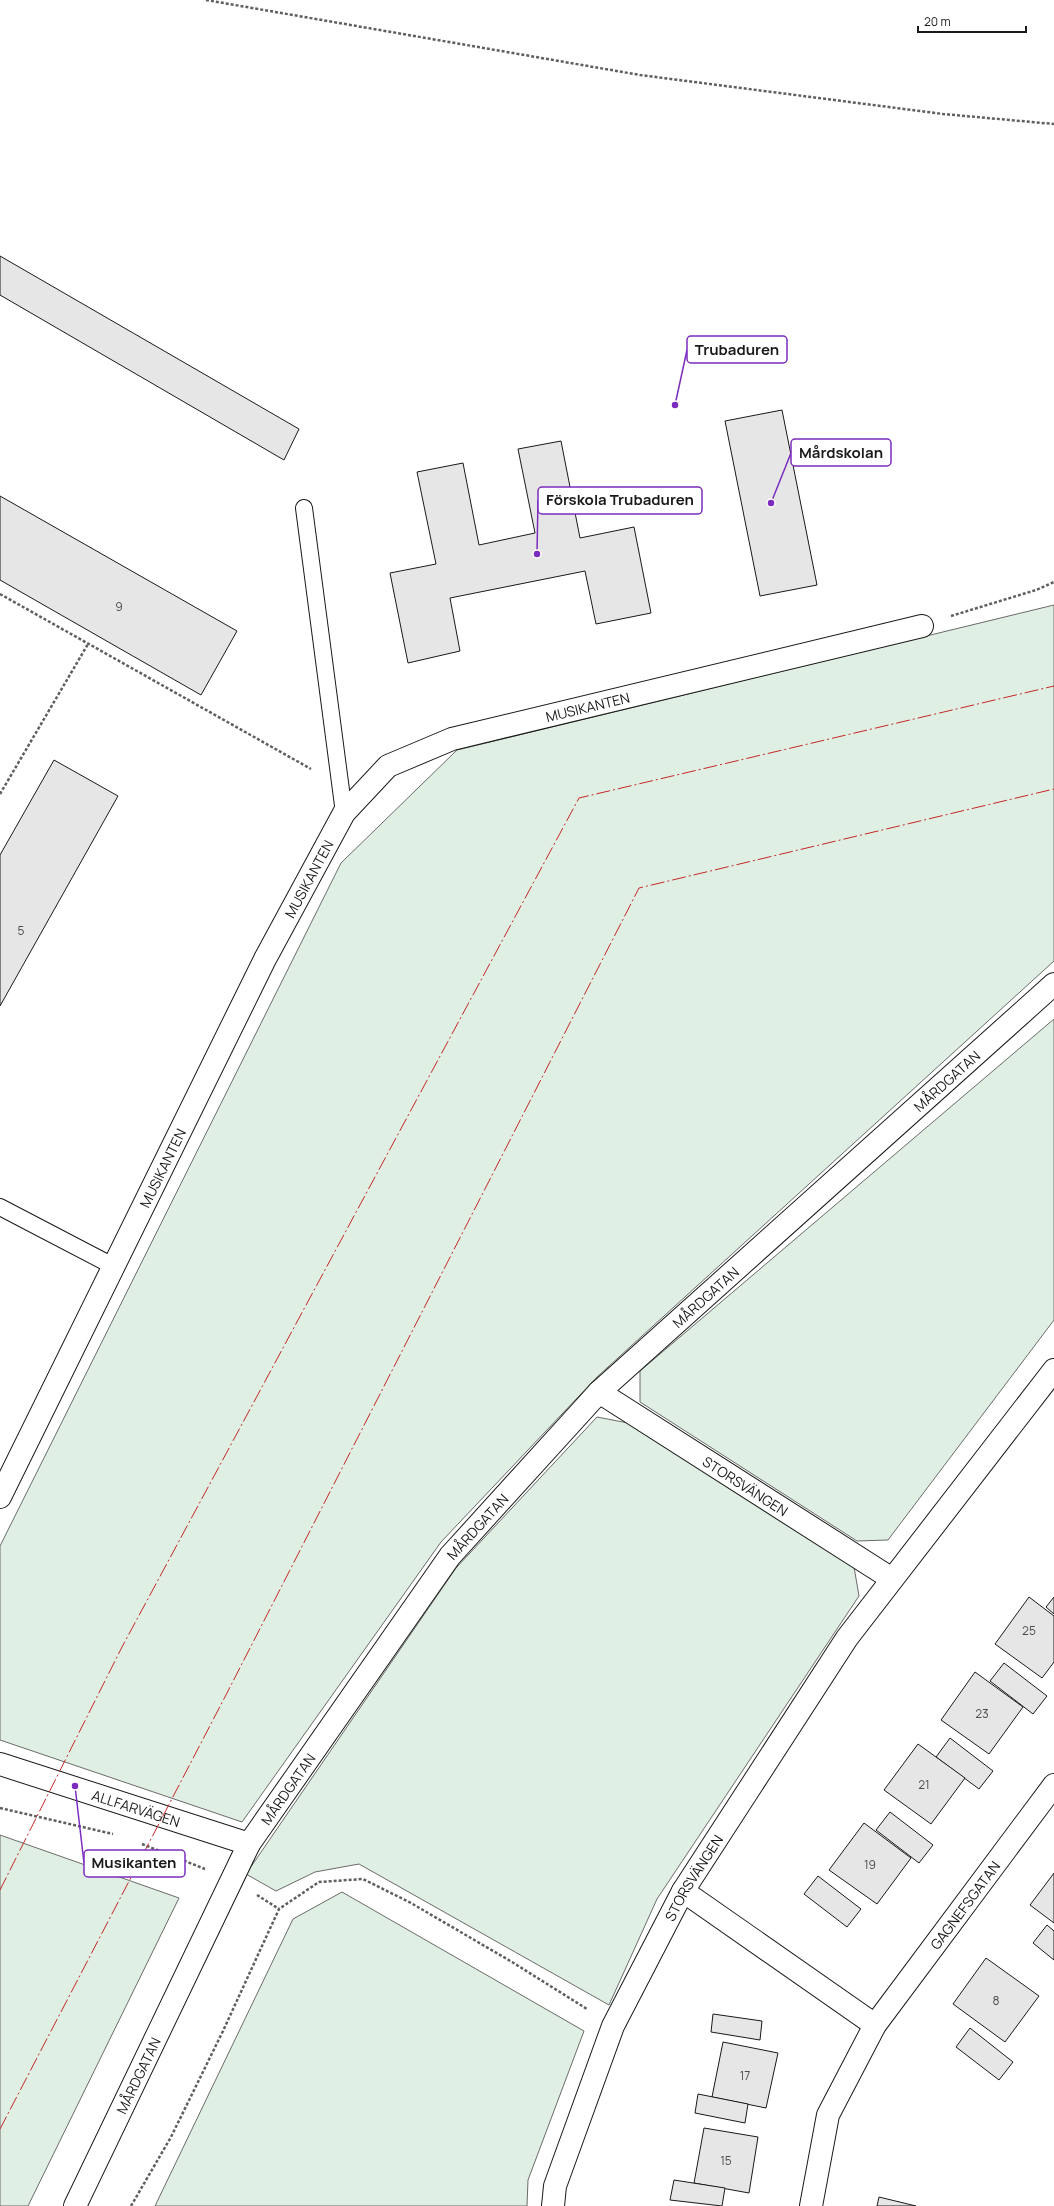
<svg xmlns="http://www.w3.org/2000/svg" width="1054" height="2206" font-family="Manrope,sans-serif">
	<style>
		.green { fill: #e0efe3; stroke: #6a6a6a }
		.building { fill: #e6e6e6; stroke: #1a1a1a }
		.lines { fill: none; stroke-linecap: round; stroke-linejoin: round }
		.lane-casing { stroke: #1a1a1a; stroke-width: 18 }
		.street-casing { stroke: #1a1a1a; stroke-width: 24 }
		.secondary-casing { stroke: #1a1a1a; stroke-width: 24 }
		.path { stroke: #5f5f5f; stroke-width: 2.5; stroke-dasharray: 3 2; stroke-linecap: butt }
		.lane { stroke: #fff; stroke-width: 16 }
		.street { stroke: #fff; stroke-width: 22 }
		.secondary { stroke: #fff; stroke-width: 22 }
		.power { stroke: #c62828; stroke-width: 1; stroke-dasharray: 14 3 2 3; stroke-linecap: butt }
		.labels { text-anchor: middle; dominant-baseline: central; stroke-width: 3; stroke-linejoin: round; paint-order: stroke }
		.number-label { font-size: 12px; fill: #4d4d4d }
		.street-label { font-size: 14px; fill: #1a1a1a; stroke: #fff }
		.leader { fill: none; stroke: #7b2cbf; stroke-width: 1.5 }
		.callout-dot { fill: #7b2cbf; stroke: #fff; stroke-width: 1.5 }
		.callout { fill: #fff; stroke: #7b2cbf; stroke-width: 1.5 }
		.callout-label { font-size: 15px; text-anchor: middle; font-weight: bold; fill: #1a1a1a }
	</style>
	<rect width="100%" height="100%" fill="#fff"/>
	<!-- green -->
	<g class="green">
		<path d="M1054,605V961L597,1377L441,1542L242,1822L0,1740V1546L341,863L457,750Z"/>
		<path d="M1054,1019V1320L888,1540L857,1541L640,1402V1371Z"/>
		<path d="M597,1417L628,1423L854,1567L859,1596L657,1899L609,2005L359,1864L315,1872L276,1891L246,1874L456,1568Z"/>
		<path d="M0,1835L179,1898L28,2206H0Z"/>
		<path d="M342,1892L584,2031L528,2180L527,2206H155L293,1919Z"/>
	</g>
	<!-- building -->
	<g class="building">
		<path d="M0,256L299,429L284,460L0,295Z"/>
		<path d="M782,410L817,585L760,596L725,421Z"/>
		<path d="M561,441L580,538L634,527L651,613L596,624L585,571L450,598L460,651L408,663L390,573L436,564L417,472L463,463L479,545L535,533L518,449Z"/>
		<path d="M0,496L237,631L201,695L0,580Z"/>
		<path d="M54,760L118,796L0,1006V855Z"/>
		<path d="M1029,1597L1054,1616V1662L1042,1678L995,1644Z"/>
		<path d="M1054,1597V1614L1046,1607Z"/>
		<path d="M1004,1663L1047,1696L1033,1714L990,1681Z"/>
		<path d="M975,1672L1023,1707L989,1754L941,1720Z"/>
		<path d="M950,1738L993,1771L979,1789L936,1757Z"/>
		<path d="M918,1744L965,1778L931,1824L884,1790Z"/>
		<path d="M890,1812L933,1845L919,1863L876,1830Z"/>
		<path d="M864,1823L911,1858L877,1904L829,1870Z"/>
		<path d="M1054,1873V1923L1030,1905Z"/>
		<path d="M818,1876L861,1909L847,1927L804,1894Z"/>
		<path d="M1047,1925L1054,1931V1960L1033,1943Z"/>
		<path d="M986,1958L1039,1996L1005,2042L953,2004Z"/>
		<path d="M713,2014L762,2021L760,2040L711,2032Z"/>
		<path d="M970,2028L1013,2062L999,2080L956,2047Z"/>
		<path d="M723,2042L778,2053L766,2108L712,2097Z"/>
		<path d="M698,2094L748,2104L745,2123L695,2113Z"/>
		<path d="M704,2128L758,2137L749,2193L694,2183Z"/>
		<path d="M674,2180L725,2188L722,2206L670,2200Z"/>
		<path d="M879,2197L916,2206H877Z"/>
	</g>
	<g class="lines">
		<defs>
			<g id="lane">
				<path d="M304,508L344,813"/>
				<path d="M0,1207L113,1266"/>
			</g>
			<g id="street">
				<path id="s1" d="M599,1392L892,1579"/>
				<path id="s2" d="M0,1497L265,959L344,813L388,766L452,739L922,626"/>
				<path d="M683,1891L875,2025"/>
				<path id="s3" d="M553,2206L555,2186L613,2026L683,1891L847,1638L1054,1370"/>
				<path id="s4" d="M811,2206L828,2115L875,2025L1054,1785"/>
			</g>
			<g id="secondary">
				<path id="s5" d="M0,1764L249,1844"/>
				<path id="s6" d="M75,2206L249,1844L450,1556L599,1392L1054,984"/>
			</g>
		</defs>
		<!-- lane casing -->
		<use href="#lane" class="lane-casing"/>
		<!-- street casing -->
		<use href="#street" class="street-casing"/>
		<!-- secondary casing -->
		<use href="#secondary" class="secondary-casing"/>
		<!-- path -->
		<g class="path">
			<path d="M206,0L640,75L943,114L1054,124"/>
			<path d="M0,594L311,769"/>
			<path d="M951,616L1036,590L1054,582"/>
			<path d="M0,794L88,644"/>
			<path d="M0,1808L113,1834"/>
			<path d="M142,1844L205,1869"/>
			<path d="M257,1895L279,1909"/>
			<path d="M131,2206L171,2137L223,2031L279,1909L319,1882L363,1879L411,1903L512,1962L587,2009"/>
		</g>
		<!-- lane -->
		<use href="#lane" class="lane"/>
		<!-- street -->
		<use href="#street" class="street"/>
		<!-- secondary -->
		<use href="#secondary" class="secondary"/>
		<!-- power -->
		<g class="power">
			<path d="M0,1890L122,1647L579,798L1054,686"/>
			<path d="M0,2129L227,1693L639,888L1054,789"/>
		</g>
	</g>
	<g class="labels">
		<!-- number labels -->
		<g class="number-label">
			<text x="119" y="606">9</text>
			<text x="21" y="930">5</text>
			<text x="1029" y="1630">25</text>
			<text x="982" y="1713">23</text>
			<text x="924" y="1784">21</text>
			<text x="870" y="1864">19</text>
			<text x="996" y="2000">8</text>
			<text x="745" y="2075">17</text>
			<text x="726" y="2160">15</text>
		</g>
		<!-- street labels -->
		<g class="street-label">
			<text stroke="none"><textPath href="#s2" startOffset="1039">MUSIKANTEN</textPath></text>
			<text stroke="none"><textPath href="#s2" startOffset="691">MUSIKANTEN</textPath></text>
			<text stroke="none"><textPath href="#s6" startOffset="1441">MÅRDGATAN</textPath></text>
			<text stroke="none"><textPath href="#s2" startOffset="367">MUSIKANTEN</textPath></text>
			<text stroke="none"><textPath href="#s6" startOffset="1117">MÅRDGATAN</textPath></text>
			<text stroke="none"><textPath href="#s1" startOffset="174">STORSVÄNGEN</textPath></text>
			<text stroke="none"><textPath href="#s6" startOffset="793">MÅRDGATAN</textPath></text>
			<text stroke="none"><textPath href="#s6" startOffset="469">MÅRDGATAN</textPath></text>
			<text stroke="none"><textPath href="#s5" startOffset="143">ALLFARVÄGEN</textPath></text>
			<text stroke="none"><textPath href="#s3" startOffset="359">STORSVÄNGEN</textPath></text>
			<text stroke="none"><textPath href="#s4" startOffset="344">GAGNEFSGATAN</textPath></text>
			<text stroke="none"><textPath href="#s6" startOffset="145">MÅRDGATAN</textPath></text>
		</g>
	</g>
	<!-- callouts -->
	<path class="leader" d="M675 405L687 350M771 503L791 453M537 554L538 500M75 1786L84 1863"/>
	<g class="callout-dot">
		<circle cx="675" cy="405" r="4"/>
		<circle cx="771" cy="503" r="4"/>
		<circle cx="537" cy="554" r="4"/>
		<circle cx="75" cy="1786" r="4"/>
	</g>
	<g class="callout">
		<rect x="687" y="336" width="100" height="27" rx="4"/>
		<rect x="791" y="439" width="100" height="27" rx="4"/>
		<rect x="538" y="487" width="164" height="27" rx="4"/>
		<rect x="84" y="1850" width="101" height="27" rx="4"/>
	</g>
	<g class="callout-label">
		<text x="737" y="355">Trubaduren</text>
		<text x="841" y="458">Mårdskolan</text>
		<text x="620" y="505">Förskola Trubaduren</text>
		<text x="134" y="1868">Musikanten</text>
	</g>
	<!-- scale -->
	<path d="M918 26v6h108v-6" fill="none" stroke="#1a1a1a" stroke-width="2"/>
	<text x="924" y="26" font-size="12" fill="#1a1a1a" stroke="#ffffff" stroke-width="3" paint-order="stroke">20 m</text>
</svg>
